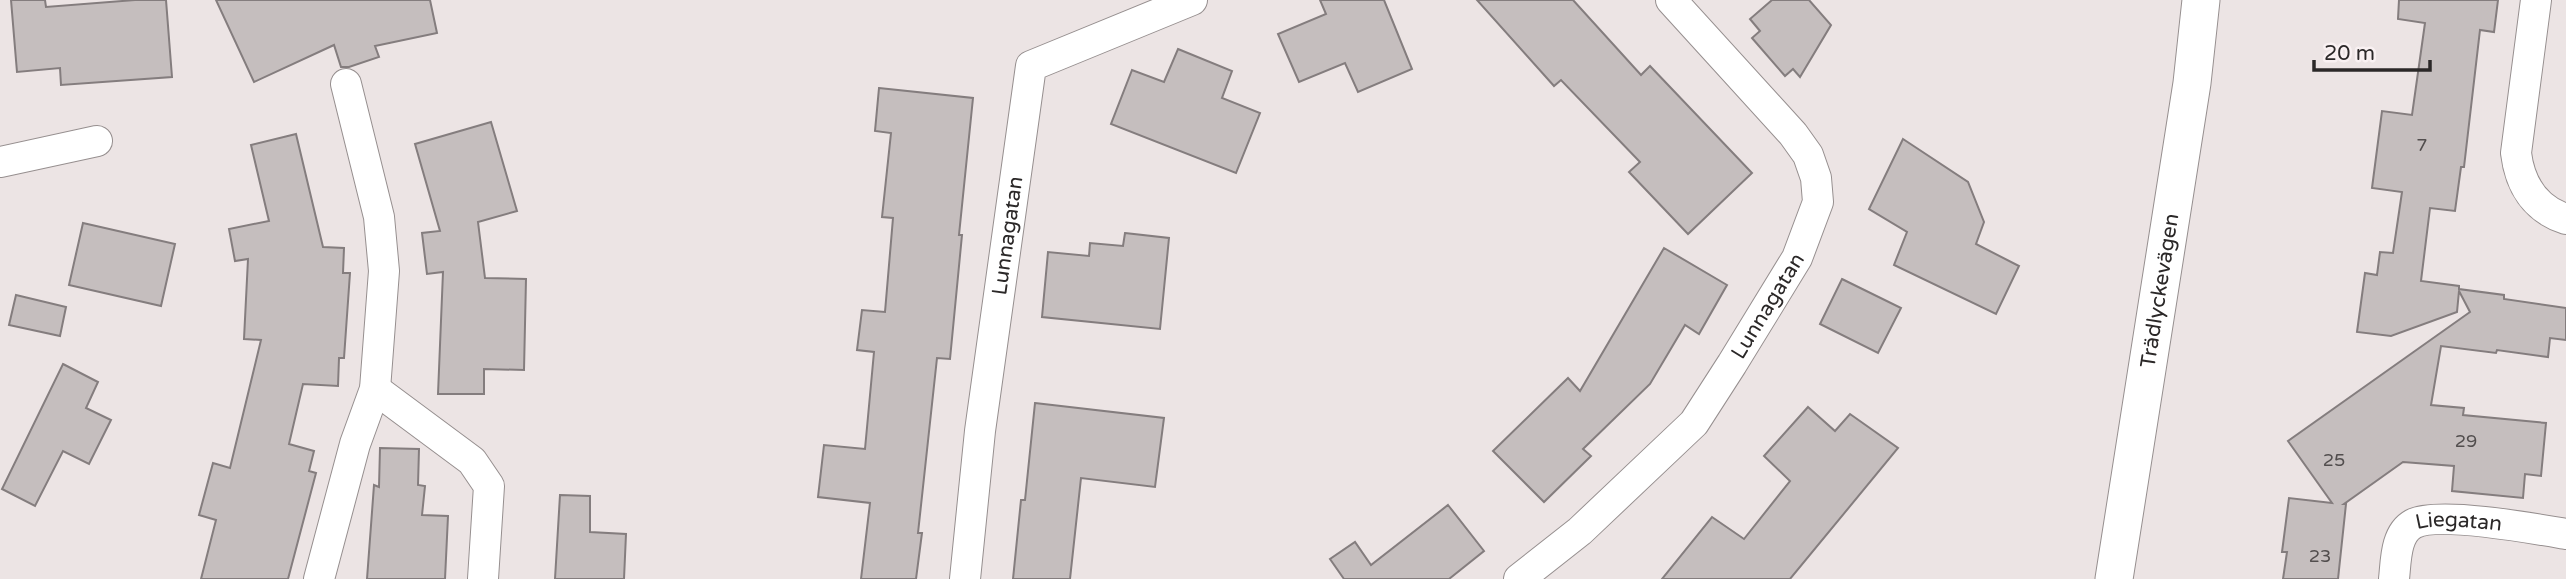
<svg xmlns="http://www.w3.org/2000/svg" width="2566" height="579" font-family="'Varela Round',sans-serif">
	<style>
		.building { fill: #c5bebe; stroke: #847d7e; stroke-width: 2 }
		.lines { fill: none; stroke-linecap: round; stroke-linejoin: round }
		.minor-casing { stroke: #968f8f; stroke-width: 32 }
		.tertiary-casing { stroke: #968f8f; stroke-width: 39 }
		.minor { stroke: #fff; stroke-width: 30 }
		.tertiary { stroke: #fff; stroke-width: 37 }
		.labels { text-anchor: middle; dominant-baseline: central; stroke-width: 7; stroke-linejoin: round; paint-order: stroke }
		.number-label { font-size: 18px; fill: #524e4e }
		.street-label { font-size: 21px; fill: #2b2828; stroke: #f9f1f2 }
	</style>
	<rect width="100%" height="100%" fill="#ece4e4"/>
	<!-- building -->
	<g class="building">
		<path d="M11,0H45L46,7L135,0H166L172,77L61,85L60,68L17,72Z"/>
		<path d="M216,0H430L437,33L375,46L379,57L349,67H341L334,45L254,82Z"/>
		<path d="M1320,0H1384L1412,69L1358,92L1345,63L1299,82L1278,34L1326,14Z"/>
		<path d="M1477,0H1573L1641,75L1650,66L1752,173L1688,234L1629,172L1640,162L1561,80L1554,86Z"/>
		<path d="M1772,0H1809L1831,25L1800,77L1793,69L1785,76L1752,38L1760,31L1750,19Z"/>
		<path d="M2399,0H2498L2494,32L2480,30L2464,167H2461L2455,211L2430,208L2421,281L2459,286V289L2504,295V299L2566,308V340L2550,338L2548,357L2497,350L2496,353L2441,346L2431,405L2464,408L2463,415L2546,423L2541,476L2525,474L2523,498L2452,491L2454,466L2403,462L2344,504H2346L2338,579H2283L2287,552H2282L2289,498L2332,503L2288,441L2470,312L2459,291L2457,312L2391,336L2357,332L2365,273L2377,275L2380,252L2393,253L2402,192L2372,188L2382,111L2412,115L2425,23L2398,19Z"/>
		<path d="M1178,49L1232,71L1222,98L1260,113L1236,173L1111,124L1132,70L1164,82Z"/>
		<path d="M879,88L973,98L959,235H962L950,359L937,358L918,533H922L916,579H861L870,503L818,497L824,445L865,449L874,352L857,350L862,310L885,312L893,218L882,217L891,133L875,131Z"/>
		<path d="M491,122L517,211L478,222L485,278L526,279L524,370L484,369V394H438L443,272L427,274L422,233L440,231L415,144Z"/>
		<path d="M296,134L323,247L344,248L343,273H350L344,358H339L338,386L303,384L289,444L314,451L309,471L316,473L288,579H201L216,520L199,515L213,463L230,468L261,340L244,339L248,259L235,261L229,229L269,221L251,145Z"/>
		<path d="M1903,139L1968,182L1984,222L1976,244L2019,266L1996,314L1894,265L1907,232L1869,209Z"/>
		<path d="M83,223L175,244L161,306L69,285Z"/>
		<path d="M1125,233L1169,238L1160,329L1042,317L1048,252L1089,256L1090,243L1123,246Z"/>
		<path d="M1664,248L1727,285L1699,334L1685,325L1650,384L1583,449L1591,456L1544,502L1493,451L1568,378L1580,391Z"/>
		<path d="M1842,279L1901,308L1878,353L1820,324Z"/>
		<path d="M16,295L66,307L60,336L9,325Z"/>
		<path d="M63,364L98,382L86,408L111,420L89,464L63,451L35,506L2,489Z"/>
		<path d="M1035,403L1164,418L1155,487L1081,478L1070,579H1013L1021,500H1025Z"/>
		<path d="M1808,407L1835,431L1850,414L1898,448L1790,579H1662L1712,517L1744,539L1790,481L1764,456Z"/>
		<path d="M380,448L419,449L418,485L425,486L422,515L448,516L445,579H367L374,485L379,487Z"/>
		<path d="M560,495L590,496V532L626,534L624,579H555Z"/>
		<path d="M1448,505L1484,551L1449,579H1344L1330,559L1355,542L1371,565Z"/>
	</g>
	<g class="lines">
		<defs>
			<g id="minor">
				<path d="M2536,0L2516,153C2520,185 2535,209 2566,219"/>
				<path d="M0,162L97,141"/>
				<path d="M375,389L472,461L489,486L483,579"/>
				<path d="M319,579L355,444L375,389L384,271L379,217L346,84"/>
				<path id="s1" d="M965,579L980,431L1031,66L1192,0"/>
				<path id="s2" d="M1519,579L1580,531L1694,423L1732,364L1797,258L1818,202L1816,178L1808,155L1793,134L1671,0"/>
				<path id="s3" d="M2394,579C2396,562 2395,534 2413,524C2437,511 2537,529 2566,534"/>
			</g>
			<g id="tertiary">
				<path id="s4" d="M2114,579L2192,83L2201,0"/>
			</g>
		</defs>
		<!-- minor casing -->
		<use href="#minor" class="minor-casing"/>
		<!-- tertiary casing -->
		<use href="#tertiary" class="tertiary-casing"/>
		<!-- minor -->
		<use href="#minor" class="minor"/>
		<!-- tertiary -->
		<use href="#tertiary" class="tertiary"/>
	</g>
	<g class="labels">
		<!-- number labels -->
		<g class="number-label">
			<text x="2422" y="145">7</text>
			<text x="2466" y="441">29</text>
			<text x="2334" y="460">25</text>
			<text x="2320" y="556">23</text>
		</g>
		<!-- street labels -->
		<g class="street-label">
			<text stroke="none"><textPath href="#s1" startOffset="346">Lunnagatan</textPath></text>
			<text stroke="none"><textPath href="#s4" startOffset="292">Trädlyckevägen</textPath></text>
			<text stroke="none"><textPath href="#s2" startOffset="373">Lunnagatan</textPath></text>
			<text stroke="none"><textPath href="#s3" startOffset="107">Liegatan</textPath></text>
		</g>
	</g>
	<!-- scale -->
	<path d="M2314 60v10h116v-10" fill="none" stroke="#2b2828" stroke-width="3.5"/>
	<text x="2324" y="60" font-size="21" fill="#2b2828" stroke="#f9f1f2" stroke-width="5" paint-order="stroke">20 m</text>
</svg>
